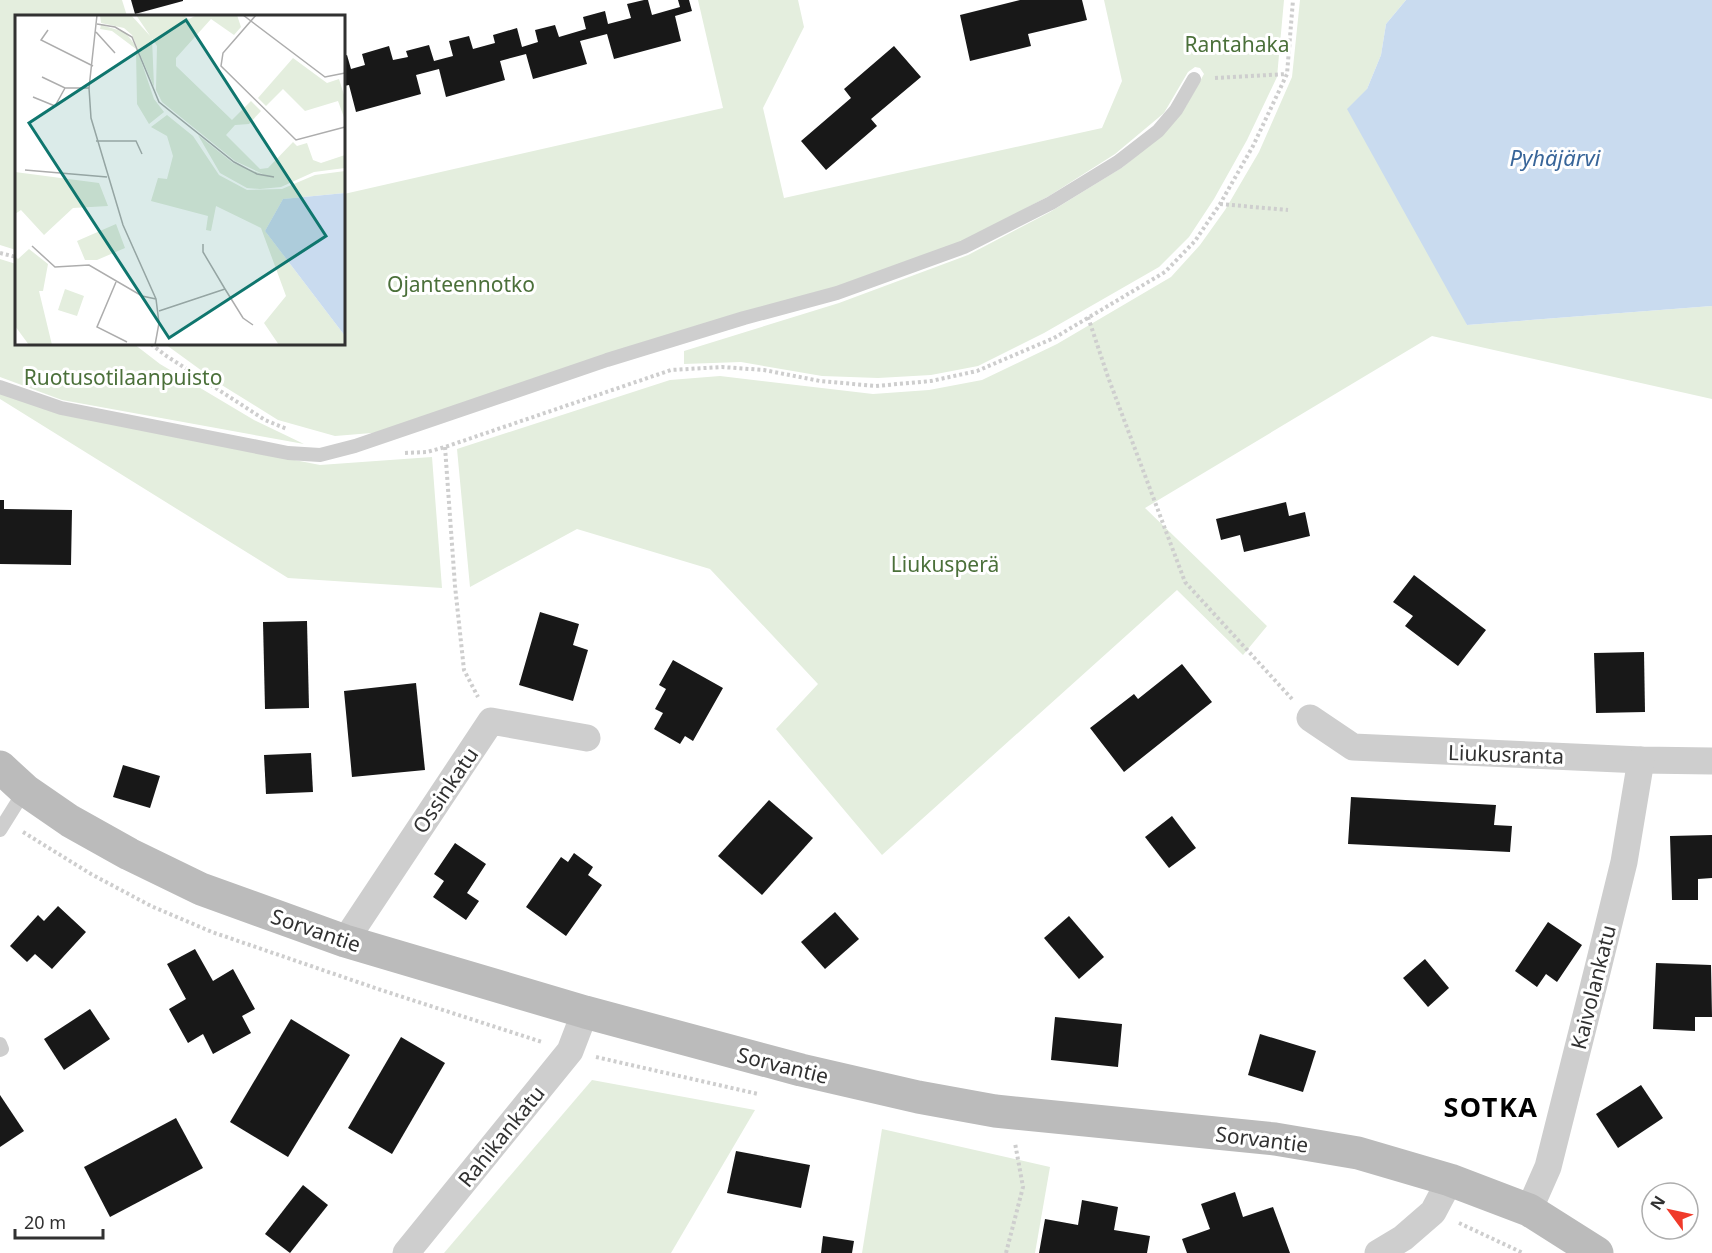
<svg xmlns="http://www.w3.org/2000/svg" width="1712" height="1253" font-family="'Noto Sans',sans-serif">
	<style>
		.green { fill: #e4eede }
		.water { fill: #c9dbef }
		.building { fill: #181818 }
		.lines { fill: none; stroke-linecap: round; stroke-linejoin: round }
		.path { stroke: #cecece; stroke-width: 4; stroke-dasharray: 3 3; stroke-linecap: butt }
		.lane { stroke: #cecece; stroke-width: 14 }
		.street { stroke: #cecece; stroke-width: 27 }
		.secondary { stroke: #bbb; stroke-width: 33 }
		.labels { text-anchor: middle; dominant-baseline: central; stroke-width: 6; stroke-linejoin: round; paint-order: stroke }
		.park-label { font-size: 21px; fill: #4b703a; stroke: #fff }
		.street-label { font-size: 21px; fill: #313131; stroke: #fff }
		.water-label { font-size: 22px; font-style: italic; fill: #386599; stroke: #fff }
		.district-label { font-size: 27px; font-weight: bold; letter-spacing: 1.5px; fill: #000; stroke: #fff }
		.inset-road { fill: none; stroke: #adadad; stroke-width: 1.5 }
		.view { fill: #0f766e; fill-opacity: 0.15; stroke: #0f766e; stroke-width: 3 }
		.inset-edge { fill: none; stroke: #313131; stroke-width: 3 }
	</style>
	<rect width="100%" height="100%" fill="#fff"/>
	<!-- green -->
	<g class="green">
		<path d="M0,0H122L127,16H16V250L0,245Z"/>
		<path d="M698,0H798L804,27L763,108L784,198L1102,128L1122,81L1104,0H1284L1277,77L1247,140L1214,199L1189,237L1159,267L1044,333L978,366L931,375L878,378L822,376L741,362L684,364V351L839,303L968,255L1050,212L1123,167L1162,134L1186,106L1204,74L1200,68L1195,67L1188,72L1164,113L1115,154L1049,196L962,242L837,288L384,432L335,436L278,420L220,384L165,344H344V194L723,108Z"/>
		<path d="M1300,0H1406L1386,24L1381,55L1367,89L1467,325L1712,306V399L1432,336L1145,508L1267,626L1243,655L1177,590L882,855L776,729L818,684L710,569L577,529L470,587L457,449L670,380L720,376L873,394L929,390L982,380L1057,344L1171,277L1200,245L1225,210L1259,152L1292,77Z"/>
		<path d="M0,259L16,264V344H134L160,364L254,420L304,444L62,400L0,377Z"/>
		<path d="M0,391L60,414L320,465L432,457L442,588L288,578L0,399Z"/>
		<path d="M592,1080L755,1110L671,1253H444Z"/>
		<path d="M882,1129L1050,1167L1035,1253H862Z"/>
	</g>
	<!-- water -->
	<path class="water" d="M1406,0H1712V306L1467,325L1347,109L1367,89L1381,55L1386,24Z"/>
	<!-- building -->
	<g class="building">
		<path d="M131,0H183V1L135,14Z"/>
		<path d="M644,0H648L652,15L680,7L678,0H689L692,11L675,16L681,41L614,59L607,34L580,41L587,64L533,79L526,54L500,61L505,80L446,97L439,69L416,75L421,94L356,112L349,85L344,86V56L347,55L351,69L365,65L362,54L389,46L393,60L408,57L406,51L429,45L434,61L453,56L449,41L469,36L473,49L495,43L493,35L517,28L522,47L538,42L535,30L555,25L559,37L586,29L583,17L605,11L608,24L631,18L627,4Z"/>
		<path d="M1020,0H1082L1087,20L1028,34L1031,46L970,61L960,15Z"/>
		<path d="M894,46L921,77L871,119L877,126L826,170L801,141L851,98L844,89Z"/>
		<path d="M0,500H4V509L72,510L71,565L0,564Z"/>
		<path d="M1286,502L1289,516L1305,512L1310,536L1244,552L1240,535L1221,540L1216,519Z"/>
		<path d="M1414,575L1486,630L1458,666L1405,626L1413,616L1393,602Z"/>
		<path d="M540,612L579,624L573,645L588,650L573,701L519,685Z"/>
		<path d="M307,621L309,708L265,709L263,622Z"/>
		<path d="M1644,652L1645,712L1596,713L1594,653Z"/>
		<path d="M673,660L723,688L693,741L685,736L680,744L654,729L663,713L655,709L666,689L659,685Z"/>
		<path d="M1182,664L1212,702L1124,772L1090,728L1134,694L1138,699Z"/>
		<path d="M416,683L425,770L352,777L344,691Z"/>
		<path d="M311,753L313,792L266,794L264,755Z"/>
		<path d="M123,765L160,776L150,808L113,797Z"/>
		<path d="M1351,797L1496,805L1494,825L1512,826L1510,852L1348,844Z"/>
		<path d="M769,800L813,838L762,895L718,856Z"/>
		<path d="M1172,816L1196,848L1169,868L1145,837Z"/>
		<path d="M1712,835V878L1698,879V900H1672L1670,836Z"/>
		<path d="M455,843L486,864L467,893L479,901L466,920L433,897L444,881L434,874Z"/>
		<path d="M574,853L593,867L588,875L602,885L566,936L526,907L561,857L568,862Z"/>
		<path d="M58,906L86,932L52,969L35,954L27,962L10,946L38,915L44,921Z"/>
		<path d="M835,912L859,939L825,969L801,942Z"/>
		<path d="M1069,916L1104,957L1079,979L1044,938Z"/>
		<path d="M1548,922L1582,945L1557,982L1546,974L1537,987L1515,971Z"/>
		<path d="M195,949L213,981L233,969L255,1009L242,1016L251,1033L213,1054L203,1034L188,1043L169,1009L186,999L167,964Z"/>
		<path d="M1425,959L1449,988L1428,1007L1403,978Z"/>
		<path d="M1656,963L1711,965L1712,1017H1695V1031L1653,1029Z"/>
		<path d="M90,1009L110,1039L64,1070L44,1039Z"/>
		<path d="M1055,1017L1122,1024L1118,1067L1051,1060Z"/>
		<path d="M291,1019L350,1055L288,1157L230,1122Z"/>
		<path d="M1260,1034L1316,1051L1303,1092L1248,1075Z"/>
		<path d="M401,1037L445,1063L392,1154L348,1128Z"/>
		<path d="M1641,1085L1663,1118L1618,1148L1596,1114Z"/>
		<path d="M0,1095L24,1131L0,1147Z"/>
		<path d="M176,1118L203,1168L110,1217L84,1167Z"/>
		<path d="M736,1151L810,1165L801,1208L727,1193Z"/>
		<path d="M303,1185L328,1205L290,1253L265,1234Z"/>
		<path d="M1235,1192L1243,1217L1273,1207L1290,1253H1187L1182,1239L1210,1229L1201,1204Z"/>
		<path d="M1082,1200L1118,1207L1114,1230L1150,1236L1147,1253H1039L1045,1219L1078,1225Z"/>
		<path d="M823,1236L854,1241L852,1253H821Z"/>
	</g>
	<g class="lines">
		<!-- path -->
		<g class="path">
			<path d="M1215,78L1287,74"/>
			<path d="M1220,204L1288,210"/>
			<path d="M0,253L16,257"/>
			<path d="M1088,317L1108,377L1185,582L1292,699"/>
			<path d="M151,344L165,355L265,420L287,429"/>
			<path d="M445,447L455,586L464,670L478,697"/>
			<path d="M405,453L427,452L445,447L671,370L722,367L764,370L820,381L876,386L931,381L977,371L1054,338L1165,272L1195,241L1220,204L1253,146L1287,74L1293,0"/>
			<path d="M23,832L91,874L151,906L212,932L378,989L542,1042"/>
			<path d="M596,1057L758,1094"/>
			<path d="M1459,1223L1523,1253"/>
			<path d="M1006,1253L1023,1187L1015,1143"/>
		</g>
		<!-- lane -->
		<g class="lane">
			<path d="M0,387L61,408L288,453L320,455L355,446L607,360L744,318L837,293L964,247L1051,203L1118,162L1158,131L1176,110L1194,79"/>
			<path d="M0,830L25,790"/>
			<path d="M0,1044L2,1049L0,1050"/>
		</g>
		<!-- street -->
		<g class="street">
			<path d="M1310,718L1353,747L1641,760L1712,761"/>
			<path d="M345,941L491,721L587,738"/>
			<path d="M1529,1210L1548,1167L1598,968L1624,862L1641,760"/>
			<path d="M406,1253L570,1051L585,1012"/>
			<path d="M1378,1253L1403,1238L1433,1212L1450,1180"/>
		</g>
		<!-- secondary -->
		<path class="secondary" d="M0,767L25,790L70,821L129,854L201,889L345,941L585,1012L801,1070L918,1097L995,1111L1275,1139L1358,1153L1450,1180L1529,1210L1597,1253"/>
	</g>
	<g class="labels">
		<!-- park labels -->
		<g class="park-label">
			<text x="1237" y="44">Rantahaka</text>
			<text x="461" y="284">Ojanteennotko</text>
			<text x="123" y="377">Ruotusotilaanpuisto</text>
			<text x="945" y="564">Liukusperä</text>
		</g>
		<!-- street labels -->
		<g class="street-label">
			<text transform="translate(1506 754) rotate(2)">Liukusranta</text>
			<text transform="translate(445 790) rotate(-56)">Ossinkatu</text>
			<text transform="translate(316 930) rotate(19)">Sorvantie</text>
			<text transform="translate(1593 987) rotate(-76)">Kaivolankatu</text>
			<text transform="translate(783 1065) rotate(14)">Sorvantie</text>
			<text transform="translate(501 1136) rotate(-51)">Rahikankatu</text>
			<text transform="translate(1262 1139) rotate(7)">Sorvantie</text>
		</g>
		<!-- water labels -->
		<g class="water-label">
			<text x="1555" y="157">Pyhäjärvi</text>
		</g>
		<!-- district labels -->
		<g class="district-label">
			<text x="1491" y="1106">SOTKA</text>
		</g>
	</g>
	<!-- overview -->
	<g transform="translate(15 15)">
		<rect width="330" height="330" fill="#fff"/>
		<path d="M85,0H116L137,23L139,72L117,20L109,13L86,8ZM121,0H168L174,4L182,0H222L226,12L219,20L196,4L161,43V51L217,105L236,86L246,96L234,109L220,110L211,120L245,154L253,153L278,127L282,131L292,128L298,145L306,148L330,140V153L299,157L266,172L245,174L232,173L205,158L183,120L218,148L252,161L220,146L147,87L141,75L142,31ZM86,10L110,17L121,31L139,84L149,97L134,109L122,89L121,34L97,16L85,14ZM278,43L312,68L324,64L330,83V105L323,86L290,96L268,74L251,91L243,83ZM152,100L178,121L204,160L232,175L267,174L300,160L330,156V178L268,184L250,216L330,321V330H264L249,308L271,281L246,213L201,191L196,216L191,215L193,201L136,186L143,163L152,164L158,141L152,121L136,112ZM0,157L84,168L93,191L58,193L29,220L6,195L0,199ZM101,209L110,233L82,245H70L62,226ZM14,234L33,249L28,276H24L37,330H14L0,311V241L3,244ZM50,274L69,281L62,301L43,295Z" fill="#e4eede"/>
		<path d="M330,178V321L250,216L268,184Z" fill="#c9dbef"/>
		<path class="inset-road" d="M82,0L74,73L76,103L108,210L141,284L144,308L140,330M228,0L310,62L330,58M241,0L208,38L206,51L281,125L330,112M82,9L100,12L117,22L144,87L219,147L242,159L259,162M33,15L26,25L78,51M81,17L100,38M27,62L50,73H74M18,82L40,91L50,73M81,126H121L127,139M10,155L92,162M188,229V237L210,274L228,303L238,310M17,231L40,252L74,250L127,281L141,284M101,267L82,312L112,327M144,296L210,274"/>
		<path class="view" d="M171,5L311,221L154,323L14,108Z"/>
		<rect width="330" height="330" class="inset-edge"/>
	</g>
	<!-- north arrow -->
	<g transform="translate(1670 1211) rotate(303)"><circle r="28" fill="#ffffff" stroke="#adadad" stroke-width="1.5"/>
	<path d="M0-4.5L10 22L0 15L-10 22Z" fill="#f03a2a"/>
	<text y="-9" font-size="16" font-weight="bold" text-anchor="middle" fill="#313131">N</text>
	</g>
	<!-- scale -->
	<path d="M15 1229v9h88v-9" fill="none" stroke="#313131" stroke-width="3"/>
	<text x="24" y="1229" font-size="18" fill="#313131" stroke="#ffffff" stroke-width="4.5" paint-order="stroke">20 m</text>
</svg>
